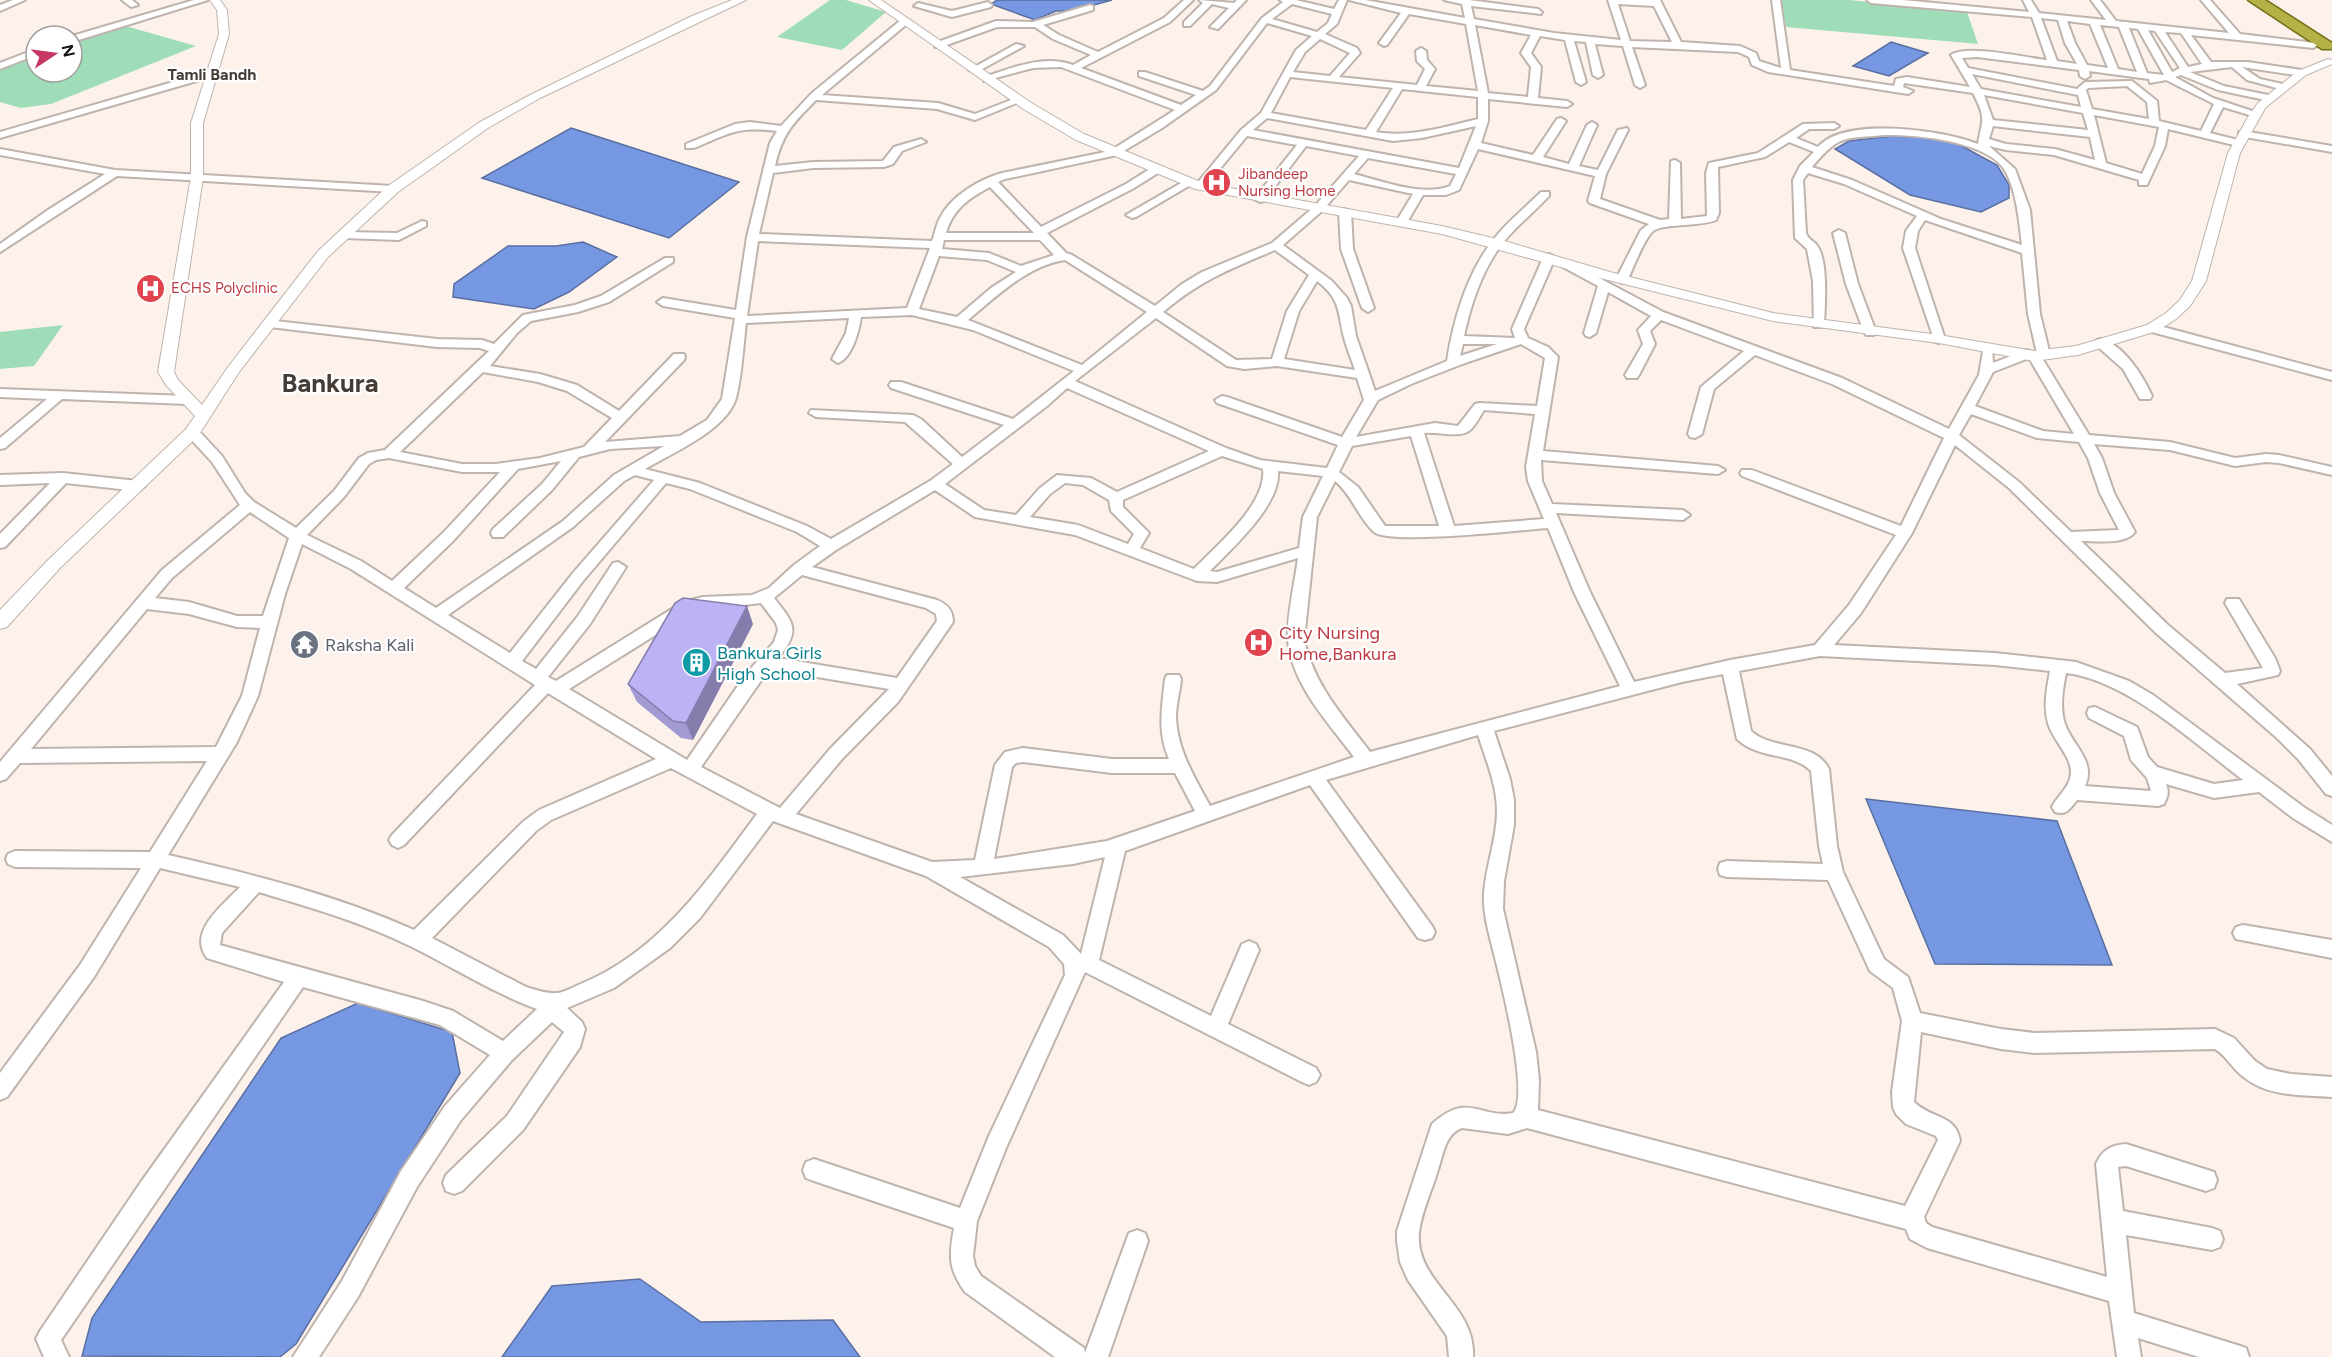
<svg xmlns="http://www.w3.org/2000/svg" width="2332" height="1357" font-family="Figtree,sans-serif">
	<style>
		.green { fill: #9eddb8 }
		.water { fill: #7697e1; stroke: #596fa2; stroke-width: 1.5 }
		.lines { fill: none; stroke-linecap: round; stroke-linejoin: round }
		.minor-casing { stroke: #bfb4ad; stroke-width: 4 }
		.tertiary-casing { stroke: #bfb4ad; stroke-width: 2 }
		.trunk-casing { stroke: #716d14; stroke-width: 3 }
		.minor { fill: #fff; fill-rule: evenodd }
		.tertiary { fill: #fff; fill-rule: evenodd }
		.trunk { fill: #b4b246; fill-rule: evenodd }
		.wall { fill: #a29ad3 }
		.shaded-wall { fill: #847dac }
		.building { fill: #bcb3f5; stroke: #847dac; stroke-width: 1.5 }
		.labels { text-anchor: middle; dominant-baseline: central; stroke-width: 4.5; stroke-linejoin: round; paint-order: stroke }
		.far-health-label { font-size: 15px; fill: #be3a42; stroke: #fff; text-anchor: start }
		.far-neighbourhood-label { font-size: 16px; font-weight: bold; fill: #453c36; stroke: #fff }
		.health-label { font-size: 18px; fill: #be3a42; stroke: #fff; text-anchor: start }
		.worship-label { font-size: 18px; fill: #5b616d; stroke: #fff; text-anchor: start }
		.culture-label { font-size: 18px; fill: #0d838f; stroke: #fff; text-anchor: start }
		.far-town-label { font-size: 26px; font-weight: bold; fill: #453c36; stroke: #fff }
	</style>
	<rect width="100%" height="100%" fill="#fdf2eb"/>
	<!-- green -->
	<g class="green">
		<path d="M830,0H846L886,12L842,50L777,37Z"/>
		<path d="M1781,0H1850L1967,12L1978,44L1786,27Z"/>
		<path d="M122,25L196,46L51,104L21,108L0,102V70L36,57V72H72V44Z"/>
		<path d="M63,325L34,366L0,369V332Z"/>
	</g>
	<!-- water -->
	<g class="water">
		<path d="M997,0H1112L1072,11H1056L1035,20L991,4Z"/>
		<path d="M1891,42L1928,53L1889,76L1853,66Z"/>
		<path d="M571,128L739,182L669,238L482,178Z"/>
		<path d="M1892,136L1947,138L1997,165L2009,185V198L1981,212L1910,195L1835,149L1849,141Z"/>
		<path d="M583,242L617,257L569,292L534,309L453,297L454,284L508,246H556Z"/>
		<path d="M1866,799L2057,821L2112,965L1935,964Z"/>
		<path d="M358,1003L452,1032L460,1073L296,1344L280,1357L82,1356L92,1318L281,1038Z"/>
		<path d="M640,1279L701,1322L833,1320L860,1357H502L552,1286Z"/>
	</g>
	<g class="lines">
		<defs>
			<g id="minor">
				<path d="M13,0H25L0,11V5Z"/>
				<path d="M122,0H132L138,5L131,7Z"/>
				<path d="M194,0H208L72,42V36Z"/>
				<path d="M1184,0H1193L1170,22L1081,68L1181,105L1196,95L1139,76V72H1145L1203,91L1210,86L1262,18L1283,2L1280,0H1296L1334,9L1339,0H1347L1337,24L1325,34L1357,48L1360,53L1339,77L1417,85L1425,69L1417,61L1416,51L1421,48L1426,51L1427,60L1435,69L1426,86L1478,91L1466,24L1409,14L1387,45L1384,46L1379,43L1401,13L1349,0H1365L1465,18L1462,4L1444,0H1469L1538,9L1542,12L1541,14L1471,6L1474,19L1554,33L1621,40L1608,0H1660L1681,42L1740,46L1756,53L1759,61L1781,68L1772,0H1780L1790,70L1894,86L1896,79L1907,77L1970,87L1951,55C1967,44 2026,58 2047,60L2032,17L1871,3L1867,0H1903L2029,12L2023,0H2031L2039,13L2106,20L2091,0H2100L2116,21L2229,33L2201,0H2210L2240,34L2316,43L2318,45L2313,48L2191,35L2211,62H2248L2302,70L2307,73L2302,76L2242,67L2260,79L2287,85L2289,87L2284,90L2247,80L2232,67L2190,72L2224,86L2273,96V100L2270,101L2218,90L2181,75L2175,77L2213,98L2261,114L2256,117L2223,107L2210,133L2242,141V145L2238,146L2168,129L2165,146L2147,185H2139V180L2054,155L2006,150L1989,146L2015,169L2030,210L2040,314L2050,355L2049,358H2042L2089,435L2170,442L2235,458L2266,454L2279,455L2332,467V475L2279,463L2266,462L2235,466L2170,450L2094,444L2102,458L2114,493L2135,532C2125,545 2097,541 2081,541L2168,625L2225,673L2263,668L2225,603L2227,599H2239L2275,658L2280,671L2278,675L2237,684L2310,749L2332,776V796L2326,794L2298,759L2277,738L2156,633L2009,488L1955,445L1912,533L1861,613L1834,645L1995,653L2076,662L2129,681L2153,695L2305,808L2332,825V842L2293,818L2259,792L2214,798L2166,784C2169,792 2168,796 2164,804L2158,806L2077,800C2070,808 2067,816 2055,812L2052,807C2057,797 2067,789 2070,779C2076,759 2053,742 2048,723C2043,706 2047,688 2050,671L1995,665L1820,656L1739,671L1751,731C1773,751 1814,740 1829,769L1837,846L1843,872L1884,959L1908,977L1920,1013L2001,1029L2035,1033L2215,1029L2234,1038L2255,1061L2267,1069L2291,1074L2332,1077V1097C2303,1095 2269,1097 2245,1078C2233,1070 2227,1056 2215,1049L2035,1053L2001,1049L1921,1032L1914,1102C1931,1119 1956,1114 1960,1141L1924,1217L1926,1223L1932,1227L2107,1277L2096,1164C2102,1150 2111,1145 2126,1144L2214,1172L2217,1180L2214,1188L2206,1191L2126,1166L2118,1167L2123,1211L2212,1228L2220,1231L2223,1239L2220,1247L2212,1250L2126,1235L2134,1313L2237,1345L2246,1348L2249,1357H2199L2138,1338L2141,1357H2117L2109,1301L1927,1248L1910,1239L1906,1229L1527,1128L1508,1134L1462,1128C1445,1134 1443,1155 1438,1170C1432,1190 1421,1213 1419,1233C1415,1283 1476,1304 1473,1357H1449L1447,1336L1408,1280L1400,1262L1397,1241V1231L1432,1124C1469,1091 1479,1119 1513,1113C1531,1096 1498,969 1491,942C1487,926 1483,910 1484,893C1486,865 1497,839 1497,811C1497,785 1486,760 1478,735L1326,780L1432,926L1435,932L1432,938L1425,940L1418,938L1310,785L1125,851L1099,960L1211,1016L1242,944L1249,941L1256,944L1259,950L1228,1024L1316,1068L1320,1075L1316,1082L1309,1085L1302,1082L1085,972L1006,1148L977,1221L973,1256L975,1266L981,1276L1084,1348L1085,1353L1129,1233L1137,1230L1145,1233L1148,1241L1108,1357H1055L965,1292C948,1268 949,1256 954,1228L814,1181L806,1178L803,1170L806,1162L814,1159L960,1208L989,1136L1065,975L1064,964L1049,947L926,876L773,821L700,918L670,948L614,988L567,1008L582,1022L585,1029L580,1047L523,1130L462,1191L454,1194L446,1191L443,1183L446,1175L507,1116L564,1032L552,1022L512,1060L461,1120L417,1187L358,1297L319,1357H293L342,1281L401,1171L445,1106L490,1055L440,1025L303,987L61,1340L69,1357H44L36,1339L40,1331L141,1182L284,982L207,958C187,932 223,905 240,887L160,868L94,977L7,1097L0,1100V1073L80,965L141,868L15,867L8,864L6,859L8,854L15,851L150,852L207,761L20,763L6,779L0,781V762L162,570L240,505L212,462L187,435L185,432L187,429H197L222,456L245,493L254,502L296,528L334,491L359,458L368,453L385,450L489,351L480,348L437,347L270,327L266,326L264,323L266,320L437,339L482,340L494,344L523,315L575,305L601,296L665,258H673V262L609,302L578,312L531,321L517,333L490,366L540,374L577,385L619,411L674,354H684L685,357L684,360L605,442L680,436L707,420L722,399L735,318L663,306L657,302L663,298L736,310L747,237L770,143L777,131C737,126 730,133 694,148H686V144L735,124L750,122L781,126L812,93L901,20H907V24L822,95L938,103L975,114L1016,98L1024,100L975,120L937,109L816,100C793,123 782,134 775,166L813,162L883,161L894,147L921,139L926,142L902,151L893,164L884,167L813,168L773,173L759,234L932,241C935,234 936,225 940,218C951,196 980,179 1002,173L1110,151L1175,110L1061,67L1033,68L984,81V77C1012,68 1044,54 1073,65L1091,55L1053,39L1035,27H997L941,47H935V43L996,21L1033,22L1090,5L1093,6V10L1043,25L1059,35L1098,52L1164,18ZM1292,4L1332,14L1328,23L1317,32L1272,19ZM1618,4L1654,6L1672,42L1630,41ZM2041,18L2058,20L2065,43L2077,64L2057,61ZM2067,21L2090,24L2108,68L2087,65L2075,43ZM1267,23L1312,36L1296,50L1261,113L1241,130L1195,186L1196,188H1204L1247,136L1297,145L1254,199L1260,202L1264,201L1306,146L1359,156L1314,207L1272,243L1202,272L1182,284L1155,306L1072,255L1066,253L1047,233L1134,188L1161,171V167H1153L1126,184L1041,227L998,182L1005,179L1117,155L1162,128L1216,90ZM1475,25L1531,35L1521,53L1531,67L1528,97L1488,93ZM2100,25L2119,27L2137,72L2118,69ZM2129,28L2138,29L2164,75L2147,73ZM2148,30L2155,31L2180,68L2172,72ZM2165,32L2181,33L2202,64L2188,67ZM1540,36L1565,40L1576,82L1581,85L1586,82L1574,41L1586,42L1593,75L1598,78L1603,75L1595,44L1623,46L1635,85L1640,88L1645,85L1632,47L1738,52L1749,57L1752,65L1768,72L1908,94L1913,91L1903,87L1904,83L1973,93C1987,120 1982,119 1978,144C1944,130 1844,116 1818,147L1796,138L1809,129H1834L1839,126L1834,123L1803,124L1758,153L1709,163L1706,173L1707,216L1681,219L1680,163L1675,160L1671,161L1669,219L1660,220L1600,199L1606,174L1628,130L1627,128L1618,130L1598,170L1579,166L1597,125L1592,122L1587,125L1569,164L1543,157L1566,121L1561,118L1557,119L1533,155L1481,143L1488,121V99L1567,107L1572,104L1567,101L1538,98L1541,67L1531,53ZM1320,39L1350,53L1330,76L1293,72L1305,52ZM1977,57L2079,70L2080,76L2085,79L2090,76L2089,71L2149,79L2150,83L2166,80L2214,104L2201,131L2159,121L2157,101L2132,81L2085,82L2077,89L1968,68L1962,58ZM1972,74L2078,95L2081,107L1981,89ZM1290,77L1393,88L1366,130L1271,113ZM2127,86L2147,102L2149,119L2092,109L2086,90L2088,88ZM1402,89L1478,97V119C1444,127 1410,138 1376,132ZM1984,95L2083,113L2088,130L1993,120ZM2094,115L2159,127L2155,146L2142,174L2106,163ZM1267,118L1393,141L1422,138L1476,126L1459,168L1253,130ZM1993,126L2090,137L2095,160L2055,149L2006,144L1989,139ZM1884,135C1915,134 1990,141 2006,172C2017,194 2019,221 2022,245L1941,219L1852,180L1812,167C1840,134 1843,139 1884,135ZM1789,142L1814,152L1800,166L1793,180L1795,238L1807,249L1813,281L1814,327H1822L1824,324C1825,305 1828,263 1818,247C1815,241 1808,240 1806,233L1803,180L1808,173L1844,184L1917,216L1906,231L1903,248L1935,342L1939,343L1945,339L1915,248L1918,231L1925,220L2022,253L2028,314L2037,353L2026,350L1993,363L1992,345H1984L1979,375L1949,429L1842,378L1663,312L1571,263H1563V267L1598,286L1584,333L1586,336L1590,337L1596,333L1608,292L1651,316L1638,330L1643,344L1625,375L1627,378H1637L1639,375L1655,344L1650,331L1661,320L1744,351L1701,387L1688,434L1690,437L1695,438L1702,434L1714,389L1755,355L1832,384L1944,438L1901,526L1752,470H1742L1740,473L1742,476L1896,535L1849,605L1815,645L1730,660L1634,682L1590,592L1556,513L1683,520L1690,515L1683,510L1552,504L1542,481L1541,460L1718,474L1725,470L1718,466L1543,451L1558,357L1548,347L1528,338L1524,329L1555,258L1553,256L1549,254L1543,258L1512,329L1515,338L1464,336C1471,303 1484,265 1506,239C1519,224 1535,211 1549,196V192H1541C1527,206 1511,219 1498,234C1468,269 1454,317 1447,361L1375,391L1356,336L1351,306L1347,298L1332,281L1283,245L1322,211L1349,180L1413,194L1396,222L1398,224H1406L1423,195H1446L1459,190L1478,149L1595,176L1588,201L1590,203L1649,224L1641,230L1616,279L1622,283L1628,279C1634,266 1643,242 1652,232C1660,223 1700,227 1716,220L1719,213L1718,167L1765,157ZM1368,158L1456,174L1450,186C1422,197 1382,181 1354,174ZM990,187L1034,233H946C953,209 969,198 990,187ZM944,240H1040L1054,255L1021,266L989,253L942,249ZM758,241L930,248L907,308L747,316ZM1275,250L1309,275L1287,311L1272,359L1236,360L1163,312C1201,280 1230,269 1275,250ZM939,256L987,260L1016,272L991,288L957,317L919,309ZM1065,260L1147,312L1082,365L968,320C996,297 1028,265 1065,260ZM1317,281C1339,298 1338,309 1343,334C1346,346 1351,358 1355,370L1284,359L1299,311ZM912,315L973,330L1074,371L1013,419L901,382H891L889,385L891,388L1004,425L962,457L921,419L913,415L811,410L809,413L816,417L905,422L953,464L930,481L831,539L807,526L700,483L645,469C672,453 727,430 736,398C742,374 743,348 746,323L849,318L846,333L832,359L838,363C852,358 859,331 861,317ZM1156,318L1227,366L1244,369L1277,366L1357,378L1364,400L1342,437L1227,397L1222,396L1215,400L1217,403L1338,445L1327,468L1260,460L1226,448L1075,381ZM1463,344H1497L1460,356ZM1521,344L1545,358L1537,406L1480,403L1475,404L1458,426L1435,423L1356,437L1378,400L1411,384L1465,363ZM2029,358L2074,434L2043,431L1975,406L1993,372ZM483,372L538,382L567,391L612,418L584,447L540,458L496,464H462L400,452ZM1067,388L1209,451L1117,492L1091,478L1057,475L1040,488L1016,515L984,510L945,484L1047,406ZM1484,410L1535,414L1526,467L1528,481L1544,519L1454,526L1424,433C1437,431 1460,439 1470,430C1476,425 1480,416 1484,410ZM1971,414L2037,438L2079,442L2088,458L2100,493L2119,530L2071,532L2019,482L1959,435ZM1411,436L1439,526H1385L1358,487L1339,472L1352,446ZM664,446L614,475L563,521L436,608L404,588L453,541L518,469L561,461L542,484L493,529L491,533L493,537H503L552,490L579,457L610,449ZM1222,456L1263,469C1267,504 1217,545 1194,569L1140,548L1149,533L1123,507V500ZM389,458L462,472H500L443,533L392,581L361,561L307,535L344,497L369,464L376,460ZM1278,471L1323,476L1303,517L1299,548L1217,572L1210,571C1232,548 1281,505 1278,471ZM635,475L654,480L573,573L510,653L448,615L573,527L624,481ZM1335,481C1352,495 1358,517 1374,532C1388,545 1521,530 1548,528L1574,592L1620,686L1370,752C1343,716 1314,685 1304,640L1317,517ZM666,483L690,489L797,532L820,546L794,565L769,588L752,595L703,597L683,602L556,681L548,677L590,624L626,567L618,562L613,563L578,616L536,669L522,661L583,581ZM1065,483L1083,485L1109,500L1111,511L1134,534L1128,544L1078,525L1030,517L1050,494ZM935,490L975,517L1075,535L1197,581L1217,582L1298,558C1295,581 1286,621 1288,641C1292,685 1329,723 1354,757L1210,806C1195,778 1177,750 1176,717C1176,704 1180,692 1181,679L1179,675H1167L1165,679C1162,708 1157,731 1169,759H1112L1023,748L1005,752L995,765L975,860L932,862L796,814L842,759L898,702L953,622C953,610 947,604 937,600L812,567L836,550ZM250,512L289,538L263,616H237L189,602L155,598L172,578ZM302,544L351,569L535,685L392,835L389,840L392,845L398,848L404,845L548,693L656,759L539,810L524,821L414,930C336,895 252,874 168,855L237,742L258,696L285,594ZM802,575L926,608L936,614L937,621L897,678L778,658C801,631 794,623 774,598ZM761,603L776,623L778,630L774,642L746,674L687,760L569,689L694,611ZM147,609L189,614L237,627L260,628L242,696L216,747L31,749ZM769,669L889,689L830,749L780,808L701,767ZM2066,673C2127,680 2195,744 2243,780L2214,784L2157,767L2148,757L2137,727L2095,707L2089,708L2087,713L2089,718L2124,736L2131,760L2147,778L2151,791L2085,786C2097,760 2070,744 2064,721C2060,705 2063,688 2066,673ZM1723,674L1737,739C1759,760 1793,752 1811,771L1819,846L1823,864L1727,861L1720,863L1718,869L1720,875L1727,877L1828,880L1870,971L1893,988L1902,1021L1892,1092L1893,1107L1896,1114L1906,1124L1936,1136L1938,1140L1905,1206L1538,1110L1539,1080L1536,1052L1503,909L1504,881L1514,825V800L1510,779L1494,731L1682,682ZM1023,762L1112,773H1175L1195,811L1107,841L994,859L1012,767L1016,763ZM671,768L757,814C709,879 660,951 583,983C575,986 566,992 557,993C547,994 536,990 526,987L432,938L536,831L551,820ZM1105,857L1081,954L1063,935L960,877L1073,864ZM259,892C311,908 362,922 410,946C453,967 493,993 537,1009L503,1041L453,1011L423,1001L220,945L222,933Z"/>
				<path d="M1199,0L1234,3L1237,0H1246L1218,29L1210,27L1229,8L1212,4L1190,26H1184V22L1203,3Z"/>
				<path d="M988,2L992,5L991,7L952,17L914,6L918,3L952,11Z"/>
				<path d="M1016,44L1024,46L977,72L969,70Z"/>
				<path d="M36,49V55L0,69V63Z"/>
				<path d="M211,71L214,72V76L0,138V132Z"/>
				<path d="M2243,131L2332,146V152L2239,136V132Z"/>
				<path d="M0,149L115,170L393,186L398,189L393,192L117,176L0,252V244L48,210L105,174L0,155Z"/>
				<path d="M1188,179L1192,180V184L1136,217L1132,218L1126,215Z"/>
				<path d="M1345,209L1351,212L1353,249L1374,308L1368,312L1362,308L1341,249L1339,212Z"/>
				<path d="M422,221L426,222V226L399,240L344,238L338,235L344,232L397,233Z"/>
				<path d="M1839,230L1845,233L1858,284L1876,332L1874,335H1866L1864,332L1846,284L1833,233Z"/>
				<path d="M2152,324L2332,372V380L2148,331L2146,328L2148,325Z"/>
				<path d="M2101,339C2124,345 2143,376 2152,396L2150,399H2140L2123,369L2097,346L2095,343L2097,340Z"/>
				<path d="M0,389L187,396L194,400L187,404L62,399L5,448L0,449V438L47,399L0,397Z"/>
				<path d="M63,473L138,481L145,486L138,491L66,483L5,547L0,548V534L50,483L0,485V475Z"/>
				<path d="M2243,925L2332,940V958L2236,939L2233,933L2236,927Z"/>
			</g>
			<g id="tertiary">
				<path d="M210,0H220L227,10L229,34L203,123V177L174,372L178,380L202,405L228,367L318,251L388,186L480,122L532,94L692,16L732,0H746L540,98L488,128L398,192L328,257L239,372L198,436L60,568L7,627L0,629V610L48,560L186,429L195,416L166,385L158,372L191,177V123L219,34L217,10Z"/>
				<path d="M869,0H881L1033,104L1084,134L1203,183L1442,226L1501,240L1610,272L1773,313L1939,335L2034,351L2076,346L2147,325L2166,313L2180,300L2192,281L2228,153L2248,117L2258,103L2298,71L2328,59L2332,60V64L2306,75L2266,107L2260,117L2240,153L2206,281L2190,306L2176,319L2157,331L2078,355L2034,361L1939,343L1773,321L1600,278L1442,234L1195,189L1076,140L1025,110Z"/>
			</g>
			<path id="trunk" d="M2248,0H2265L2332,43V49H2322Z"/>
		</defs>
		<!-- minor casing -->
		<use href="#minor" class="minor-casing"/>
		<!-- tertiary casing -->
		<use href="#tertiary" class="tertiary-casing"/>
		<!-- trunk casing -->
		<use href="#trunk" class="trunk-casing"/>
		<!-- minor -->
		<use href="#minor" class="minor"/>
		<!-- tertiary -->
		<use href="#tertiary" class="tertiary"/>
		<!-- trunk -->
		<use href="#trunk" class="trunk"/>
	</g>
	<!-- wall -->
	<path class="wall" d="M753,624L693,740L681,738L637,702L628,684Z"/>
	<!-- shaded-wall -->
	<path class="shaded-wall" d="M747,606L753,624L693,740L686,723Z"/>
	<!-- building -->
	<path class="building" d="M683,598L747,606L686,723L673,721L628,684L675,603Z"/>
	<!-- icons -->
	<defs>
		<symbol id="hospital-disc" viewBox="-11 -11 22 22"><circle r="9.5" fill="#e0444e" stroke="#fff"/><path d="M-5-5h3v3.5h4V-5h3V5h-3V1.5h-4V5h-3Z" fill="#fff"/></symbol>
		<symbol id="temple-disc" viewBox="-11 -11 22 22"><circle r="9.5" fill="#6b7280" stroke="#fff"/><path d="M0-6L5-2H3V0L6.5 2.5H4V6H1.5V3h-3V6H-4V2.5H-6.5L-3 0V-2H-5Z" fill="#fff"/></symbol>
		<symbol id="building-disc" viewBox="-11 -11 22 22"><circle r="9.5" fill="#0f9aa8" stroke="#fff"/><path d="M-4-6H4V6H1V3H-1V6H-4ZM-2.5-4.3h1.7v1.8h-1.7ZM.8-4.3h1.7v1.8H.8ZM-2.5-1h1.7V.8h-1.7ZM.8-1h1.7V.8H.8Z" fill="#fff"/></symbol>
	</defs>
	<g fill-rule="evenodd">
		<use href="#hospital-disc" x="1200" y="166" width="33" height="33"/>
		<use href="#hospital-disc" x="134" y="272" width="33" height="33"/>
		<use href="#hospital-disc" x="1242" y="626" width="33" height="33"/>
		<use href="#temple-disc" x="288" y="628" width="33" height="33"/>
		<use href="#building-disc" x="680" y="646" width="33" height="33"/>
	</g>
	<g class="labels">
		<!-- far-health labels -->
		<g class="far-health-label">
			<text x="1238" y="174">Jibandeep<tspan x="1238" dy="17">Nursing Home</tspan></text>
			<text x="171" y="288">ECHS Polyclinic</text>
		</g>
		<!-- far-neighbourhood labels -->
		<g class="far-neighbourhood-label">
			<text x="212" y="74">Tamli Bandh</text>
		</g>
		<!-- health labels -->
		<g class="health-label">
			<text x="1279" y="633">City Nursing<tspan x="1279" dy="21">Home,Bankura</tspan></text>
		</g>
		<!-- worship labels -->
		<g class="worship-label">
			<text x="325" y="645">Raksha Kali</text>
		</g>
		<!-- culture labels -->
		<g class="culture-label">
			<text x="717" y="653">Bankura Girls<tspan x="717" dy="21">High School</tspan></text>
		</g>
		<!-- far-town labels -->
		<g class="far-town-label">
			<text x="330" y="383">Bankura</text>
		</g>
	</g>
	<!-- north arrow -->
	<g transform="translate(54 54) rotate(77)"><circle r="28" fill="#ffffff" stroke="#a1a09f" stroke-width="1.5"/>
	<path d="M0-4.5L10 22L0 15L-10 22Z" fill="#c63863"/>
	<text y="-9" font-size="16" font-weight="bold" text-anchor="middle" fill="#15110f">N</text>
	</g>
</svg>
